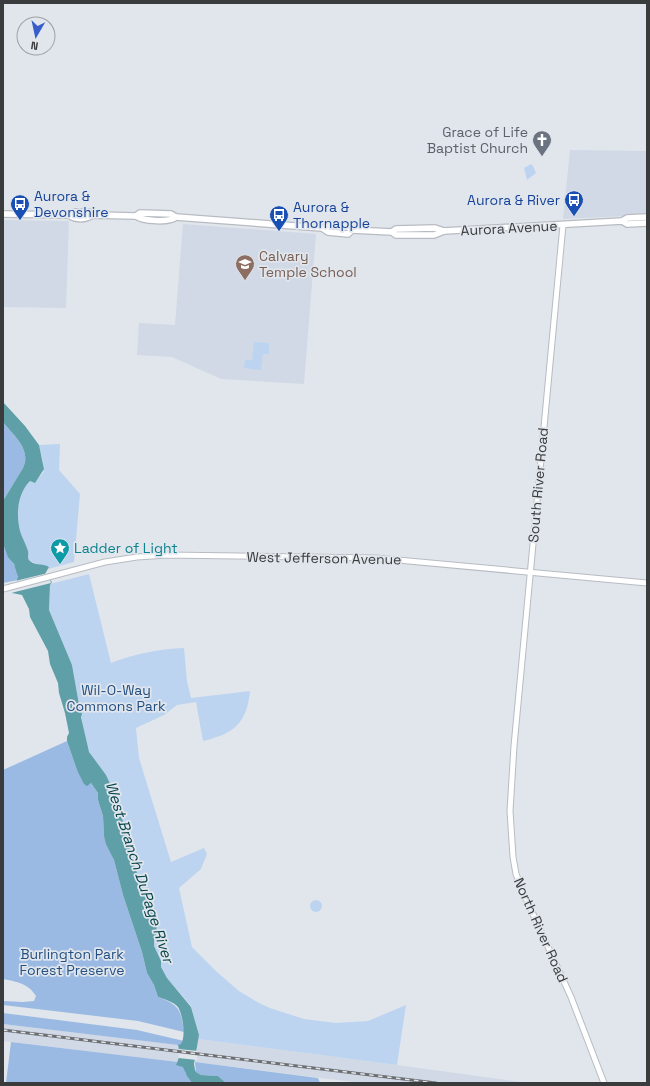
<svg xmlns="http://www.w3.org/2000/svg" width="650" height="1086" font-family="'Space Grotesk',sans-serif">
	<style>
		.built { fill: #d0d9e5 }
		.green { fill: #bdd4f1 }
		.forest { fill: #9abae3 }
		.water { fill: #5e9fa8 }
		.pier { fill: #e1e6ec }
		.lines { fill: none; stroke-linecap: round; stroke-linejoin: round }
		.tertiary-casing { stroke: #b8bcc2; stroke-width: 7 }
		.secondary-casing { stroke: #b8bcc2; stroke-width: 8 }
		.tertiary { stroke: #fff; stroke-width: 5 }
		.secondary { stroke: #fff; stroke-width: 5.5 }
		.rail-casing { stroke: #6c6e72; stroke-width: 3 }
		.rail { stroke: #e1e6ec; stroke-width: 1.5; stroke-dasharray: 4.5; stroke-linecap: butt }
		.labels { text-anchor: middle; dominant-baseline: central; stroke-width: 3.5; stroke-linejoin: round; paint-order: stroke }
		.worship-label { font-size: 14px; fill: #5b616d; stroke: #e1e6ec; text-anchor: end }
		.transit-label { font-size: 14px; fill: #164399; stroke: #e1e6ec; text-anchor: start }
		.street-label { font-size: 14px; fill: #393b3d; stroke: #e1e6ec }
		.education-label { font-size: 14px; fill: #785e54; stroke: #e1e6ec; text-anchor: start }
		.culture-label { font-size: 14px; fill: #0d838f; stroke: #e1e6ec; text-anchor: start }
		.park-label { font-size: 14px; fill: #234f82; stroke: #e1e6ec }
		.water-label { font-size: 15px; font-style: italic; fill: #04434a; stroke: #e1e6ec }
	</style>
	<rect width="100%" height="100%" fill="#e1e6ec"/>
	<!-- built -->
	<g class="built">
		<path d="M570,150L647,151V215L563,219Z"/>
		<path d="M3,220L69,221L66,308L3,307Z"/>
		<path d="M183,224L316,234L304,384L221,379L172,357L137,355L139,323L175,325Z"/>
		<path d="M3,1024L178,1045L179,1048L178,1062L3,1041Z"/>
		<path d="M198,1039L397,1065L528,1083H361L195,1062Z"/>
	</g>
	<!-- green -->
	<g class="green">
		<path d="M531,164L533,166L536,173L527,180L524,168Z"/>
		<path d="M254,342L269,343V354H263L261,370L244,368L245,360H252Z"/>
		<path d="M60,444L59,470L80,494L74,562L48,569L49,567C44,565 31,563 29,560C27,557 29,554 28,551C26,545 23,540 21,534C14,517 17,494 30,481L35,483C37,479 40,476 43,473C46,468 40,451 39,445Z"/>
		<path d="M89,574L111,663C134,654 159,649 184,648L187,681L191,698L250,691C247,724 233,734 203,741L196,702L177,705L164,715L136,728L139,758L171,862L204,848L207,854L201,869L179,888L192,947L217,972L239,991L259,1003L270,1008L304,1019L336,1023L368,1021L406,1005L397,1065L198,1039L199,1035L191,1006L167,978L161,967V963L154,946V941L157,931L154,916L132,860L124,825L114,792L106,775L92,758L87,747L72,665L49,610L50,584Z"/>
		<circle cx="316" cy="906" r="6"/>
	</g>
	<!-- forest -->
	<g class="forest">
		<path d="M3,422C13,435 32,449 23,468L3,501Z"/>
		<path d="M3,544C7,557 19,566 18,580L3,583Z"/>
		<path d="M67,741L77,770L89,784L91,783L98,793V800L103,816L104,836L114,860L123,895L142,952L147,973L154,985L158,997C179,1005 181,1009 184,1032L138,1021L3,1005V1001L23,1002L34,1001L36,996C28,983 17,982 3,979V770Z"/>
		<path d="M3,1013L137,1030L184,1041L181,1045H178L3,1024Z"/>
		<path d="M11,1042L178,1062L185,1068V1072L192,1083H6Z"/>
		<path d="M195,1062L318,1078L320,1083H226L218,1076L201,1075L196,1072Z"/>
	</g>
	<!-- water -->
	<path class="water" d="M3,402L25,426L39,445L44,469L35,483L30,481C17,494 16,515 20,531C22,538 26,544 28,551C29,555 27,557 29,560C33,566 43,563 49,567L45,574L52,582L50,585L49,610L72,665L80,710L82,714L81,717L89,752L106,775L114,792L124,825L132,860L154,916L157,931L154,941V946L161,961V967L167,978L191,1007L199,1035L194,1064L195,1070L196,1072L201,1075L218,1076L226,1083H192L187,1076L183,1067L176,1065C179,1060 180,1051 178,1045L181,1044C186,1037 183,1015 178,1007C174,1002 164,999 158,997L154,985L147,973L142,952L123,895L114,860L106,844L104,836L103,816L98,800V793L91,783L87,786L84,784L77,770L67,741V737L69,733L65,713L59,693L58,683L50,664L48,651L30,617L29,609L22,595L12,593L18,577L14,564L8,557L3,544V501L23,468C32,449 13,435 3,422Z"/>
	<!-- pier -->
	<g class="pier">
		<path d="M48,573L51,583L11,593V586L15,581Z"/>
		<path d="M179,1049L198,1051L197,1060L178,1058Z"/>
	</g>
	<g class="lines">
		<defs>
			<g id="tertiary">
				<path d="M563,225L514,746L510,811L513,857L516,874L523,892L571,997L604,1083"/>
				<path d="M3,589L105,562L137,557L167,555L376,558L647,583"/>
			</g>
			<g id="secondary">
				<path d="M3,214L69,215L75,212H89L92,215"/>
				<path d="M69,215C75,220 86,220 92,215L136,216L140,213L171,214L176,217L322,228L328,232L348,234L352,230"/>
				<path d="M136,216C143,221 169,223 176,217"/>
				<path d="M622,221L627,218L647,217"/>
				<path d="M322,228L328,226L348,227L352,230L392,232L396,229L435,228L444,231"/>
				<path d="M392,232L396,235H434L444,231L622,221L627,224L647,223"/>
			</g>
		</defs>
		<!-- tertiary casing -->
		<use href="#tertiary" class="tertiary-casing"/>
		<!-- secondary casing -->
		<use href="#secondary" class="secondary-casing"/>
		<!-- tertiary -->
		<use href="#tertiary" class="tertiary"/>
		<!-- secondary -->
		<use href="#secondary" class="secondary"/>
		<defs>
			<path id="rail" d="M3,1030L436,1083"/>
		</defs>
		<!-- rail casing -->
		<use href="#rail" class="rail-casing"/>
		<!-- rail -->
		<use href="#rail" class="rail"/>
	</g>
	<!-- icons -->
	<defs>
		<symbol id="church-pin" viewBox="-11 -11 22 30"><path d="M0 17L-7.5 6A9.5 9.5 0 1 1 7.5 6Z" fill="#6b7280" stroke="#e1e6ec"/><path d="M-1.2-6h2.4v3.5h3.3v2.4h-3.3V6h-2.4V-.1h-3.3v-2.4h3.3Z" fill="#fff"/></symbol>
		<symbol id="bus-pin" viewBox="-11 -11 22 30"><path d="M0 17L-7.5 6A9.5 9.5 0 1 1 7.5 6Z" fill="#1a4fb4" stroke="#e1e6ec"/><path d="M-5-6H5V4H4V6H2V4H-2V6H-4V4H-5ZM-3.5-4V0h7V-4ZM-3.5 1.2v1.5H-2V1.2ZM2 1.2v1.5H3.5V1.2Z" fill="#fff"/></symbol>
		<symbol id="school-pin" viewBox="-11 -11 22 30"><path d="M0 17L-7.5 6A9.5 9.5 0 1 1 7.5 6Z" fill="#8d6e63" stroke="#e1e6ec"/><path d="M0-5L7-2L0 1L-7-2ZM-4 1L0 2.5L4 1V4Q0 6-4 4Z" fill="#fff"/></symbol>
		<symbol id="sight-pin" viewBox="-11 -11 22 30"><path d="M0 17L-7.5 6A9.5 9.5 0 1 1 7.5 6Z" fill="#0f9aa8" stroke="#e1e6ec"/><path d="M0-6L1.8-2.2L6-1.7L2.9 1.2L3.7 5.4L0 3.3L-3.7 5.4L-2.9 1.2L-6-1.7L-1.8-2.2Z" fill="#fff"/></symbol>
	</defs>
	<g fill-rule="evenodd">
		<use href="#church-pin" x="531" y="129" width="22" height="30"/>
		<use href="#bus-pin" x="563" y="189" width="22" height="30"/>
		<use href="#bus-pin" x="9" y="193" width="22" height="30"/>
		<use href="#bus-pin" x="268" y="204" width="22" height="30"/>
		<use href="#school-pin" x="234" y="253" width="22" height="30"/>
		<use href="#sight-pin" x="49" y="537" width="22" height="30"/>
	</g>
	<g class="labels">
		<!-- worship labels -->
		<g class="worship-label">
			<text x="528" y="132">Grace of Life<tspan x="528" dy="16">Baptist Church</tspan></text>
		</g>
		<!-- transit labels -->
		<g class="transit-label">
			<text x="34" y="196">Aurora &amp;<tspan x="34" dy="16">Devonshire</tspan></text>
			<text x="560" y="200" text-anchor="end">Aurora &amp; River</text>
			<text x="293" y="207">Aurora &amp;<tspan x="293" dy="16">Thornapple</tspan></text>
		</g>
		<!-- street labels -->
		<g class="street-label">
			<text transform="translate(509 228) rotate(-3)">Aurora Avenue</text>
			<text transform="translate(538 485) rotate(-85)">South River Road</text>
			<text transform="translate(324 558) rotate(1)">West Jefferson Avenue</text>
			<text transform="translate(541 930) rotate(66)">North River Road</text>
		</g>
		<!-- education labels -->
		<g class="education-label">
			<text x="259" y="256">Calvary<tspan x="259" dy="16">Temple School</tspan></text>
		</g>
		<!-- culture labels -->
		<g class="culture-label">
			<text x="74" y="548">Ladder of Light</text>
		</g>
		<!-- park labels -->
		<g class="park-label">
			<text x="116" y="690">Wil-O-Way<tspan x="116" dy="16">Commons Park</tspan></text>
			<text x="72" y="954">Burlington Park<tspan x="72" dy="16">Forest Preserve</tspan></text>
		</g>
		<!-- water labels -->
		<g class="water-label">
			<text transform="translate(140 872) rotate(72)">West Branch DuPage River</text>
		</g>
	</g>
	<!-- border -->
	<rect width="650" height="1086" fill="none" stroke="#393b3d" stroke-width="8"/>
	<!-- north arrow -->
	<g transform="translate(36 36) rotate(189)"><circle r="19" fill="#e1e6ec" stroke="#9ea2a6"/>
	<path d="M0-3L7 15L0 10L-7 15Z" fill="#375dcd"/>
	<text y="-6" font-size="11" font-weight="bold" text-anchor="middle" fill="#393b3d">N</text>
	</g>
</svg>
